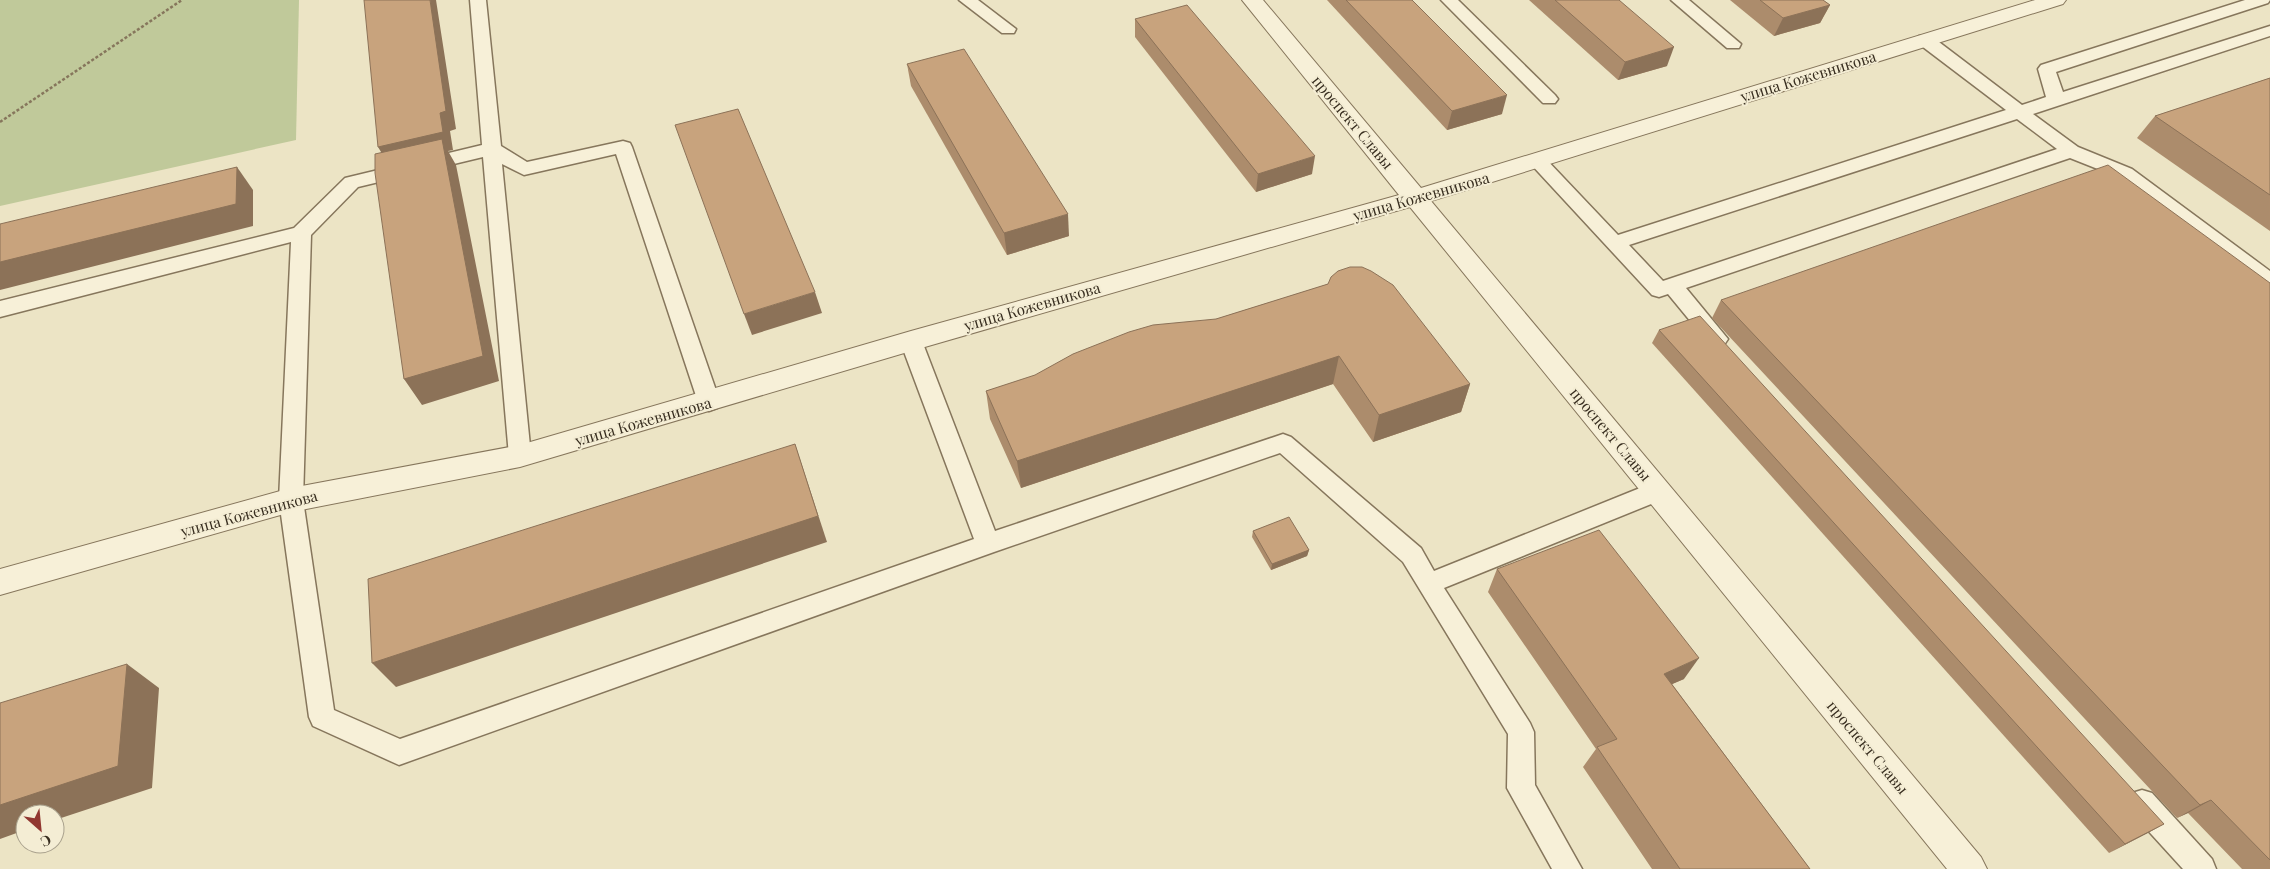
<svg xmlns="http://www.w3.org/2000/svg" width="2270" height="869" font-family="'Playfair Display',serif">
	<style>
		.green { fill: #c0c99a }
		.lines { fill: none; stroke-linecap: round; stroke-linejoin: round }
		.service-casing { stroke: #86765c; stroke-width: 3 }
		.minor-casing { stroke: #86765c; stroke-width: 2 }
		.path { stroke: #86765c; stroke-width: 2.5; stroke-dasharray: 3 2; stroke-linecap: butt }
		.service { fill: #f7f0d8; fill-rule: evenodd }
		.minor { fill: #f7f0d8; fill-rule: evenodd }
		.wall { fill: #ac8c6c }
		.shaded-wall { fill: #8c7258 }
		.building { fill: #c8a37d; stroke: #8c7258 }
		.labels { text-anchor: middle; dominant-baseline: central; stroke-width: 4; stroke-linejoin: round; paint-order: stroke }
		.street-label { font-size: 15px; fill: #372d1f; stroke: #f4edd4 }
	</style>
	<rect width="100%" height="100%" fill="#ece4c5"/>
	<!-- green -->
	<path class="green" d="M0,0H299L296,140L0,206Z"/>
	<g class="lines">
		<defs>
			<g id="service">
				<path d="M470,0H486L501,146L527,162L623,141L630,143L632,147L720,402L717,408L709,411L701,408L698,402L616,154L524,175L502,164L531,456L528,462L520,465L512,462L509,456L483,157L358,187L311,235L303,500L334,710L400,739L974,539L900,341L904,335L911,333L918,335L922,341L995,531L1283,434L1291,437L1421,548L1434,571L1650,484L1658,481L1666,484L1670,491L1666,498L1444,588L1530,723L1534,732L1535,785L1582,869H1552L1507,788L1508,734L1403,562L1280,453L994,552L399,765L313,726L309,717L279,500L291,242L0,317V301L294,228L345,178L482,145Z"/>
				<path d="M959,0H978L1016,29L1014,33H1002Z"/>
				<path d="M1441,0H1458L1555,95L1558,99L1555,103H1543Z"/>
				<path d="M1671,0H1689L1741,44L1739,48H1727Z"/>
				<path d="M2245,0H2270L2268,3L2056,72L2063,92L2270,26V36L2033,114L2078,147L2132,169L2270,271V288L2263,286L2118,177L2070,158L1686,288L1728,339L1724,345L1717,347L1710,345L1668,294L1659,297L1652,295L1528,161L1530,157L1537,155L1544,157L1618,235L2006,110L1919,44L1917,40L1919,36H1931L2022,105L2046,97L2038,69L2041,65ZM2017,119L2057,149L1663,281L1629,245Z"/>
				<path d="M2142,790L2152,793L2212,859L2216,869H2183L2132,813L2128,803L2132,793Z"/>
			</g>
			<path id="minor" d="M1242,0H1263L1421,188L2035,0H2066L2063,4L1431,201L1981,857L1987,869H1947L1410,207L911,351L520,467L291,512L0,595V569L291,488L520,445L911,331L1399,195Z"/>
		</defs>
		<!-- service casing -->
		<use href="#service" class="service-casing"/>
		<!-- minor casing -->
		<use href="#minor" class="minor-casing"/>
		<!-- path -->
		<path class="path" d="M0,122L182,0"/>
		<!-- service -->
		<use href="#service" class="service"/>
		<!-- minor -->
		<use href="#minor" class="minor"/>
	</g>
	<!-- wall -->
	<g class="wall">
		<path d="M1327,0H1412L1502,114L1447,130Z"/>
		<path d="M1529,0H1619L1667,66L1618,80Z"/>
		<path d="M1730,0H1823L1830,5L1820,23L1774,36Z"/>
		<path d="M1135,19L1312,174L1256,192L1135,37Z"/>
		<path d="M907,64L1069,236L1007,255L911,86Z"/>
		<path d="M2270,78V231L2137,138L2155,116Z"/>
		<path d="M2270,283V869H2242L2188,813L2177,818L1712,318L1721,300Z"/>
		<path d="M1328,284L1470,384L1461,412L1373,442L1333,384L1021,488L990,419L986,391Z"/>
		<path d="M1659,330L2164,824L2109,853L1652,343Z"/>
		<path d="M1253,531L1309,550L1307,556L1271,570L1252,537Z"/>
		<path d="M1497,569L1684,679L1672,684L1810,869H1652L1583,767L1596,749L1488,592Z"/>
	</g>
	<!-- shaded-wall -->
	<g class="shaded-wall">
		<path d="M430,0H436L456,129L450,131L453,150L448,151L456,165L499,381L422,405L404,379L389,165L378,147L440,113Z"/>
		<path d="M1830,5L1820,23L1774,36L1783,18Z"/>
		<path d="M1674,47L1667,66L1618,80L1625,62Z"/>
		<path d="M1507,95L1502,114L1447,130L1452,111Z"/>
		<path d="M1315,156L1312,174L1256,192L1258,174Z"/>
		<path d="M237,167L253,190V226L0,290V262Z"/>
		<path d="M1068,214L1069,236L1007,255L1004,233Z"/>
		<path d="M815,292L822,313L752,335L744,314Z"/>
		<path d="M1339,356L1333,384L1021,488L1017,461Z"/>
		<path d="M1470,384L1461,412L1373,442L1379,415Z"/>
		<path d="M795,444L827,542L396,687L372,663Z"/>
		<path d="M1309,550L1307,556L1271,570L1272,564Z"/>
		<path d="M1699,658L1684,679L1649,694L1664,674Z"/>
		<path d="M127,664L159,688L152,788L55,820V814H25V830L0,839V805Z"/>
		<path d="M2211,800L2188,813L2177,818L2200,805Z"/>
		<path d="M2164,824L2148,833L2109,853L2125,844Z"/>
	</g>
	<!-- building -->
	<g class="building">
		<path d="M364,0H430L446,111L440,113L443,132L378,147Z"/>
		<path d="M1346,0H1412L1507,95L1452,111Z"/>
		<path d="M1555,0H1619L1674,47L1625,62Z"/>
		<path d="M1760,0H1823L1830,5L1783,18Z"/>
		<path d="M1187,5L1315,156L1258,174L1135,19Z"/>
		<path d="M964,49L1068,214L1004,233L907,64Z"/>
		<path d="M2270,78V195L2155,116Z"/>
		<path d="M738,109L815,292L744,314L675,125Z"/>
		<path d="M442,139L483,356L404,379L375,173V154Z"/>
		<path d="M2108,165L2270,283V860L2211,800L2200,805L1721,300Z"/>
		<path d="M237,167L236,204L0,262V224Z"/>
		<path d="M1350,267H1362L1371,271L1393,285L1470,384L1379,415L1339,356L1017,461L986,391L1035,375L1073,354L1129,332L1153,325L1216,319L1328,284L1331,277L1338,271Z"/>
		<path d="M1700,316L2164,824L2125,844L1659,330Z"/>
		<path d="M795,444L818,516L372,663L368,579Z"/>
		<path d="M1289,517L1309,550L1272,564L1253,531Z"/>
		<path d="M1599,530L1699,658L1664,674L1810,869H1680L1597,747L1617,739L1497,569Z"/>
		<path d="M127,664L118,766L0,805V703Z"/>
	</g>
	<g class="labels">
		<!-- street labels -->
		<g class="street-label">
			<text transform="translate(1808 76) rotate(-17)">улица Кожевникова</text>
			<text transform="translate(1353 122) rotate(50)">проспект Славы</text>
			<text transform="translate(1421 196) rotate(-16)">улица Кожевникова</text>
			<text transform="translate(1032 306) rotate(-16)">улица Кожевникова</text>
			<text transform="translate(643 421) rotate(-16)">улица Кожевникова</text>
			<text transform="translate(1611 434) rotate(50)">проспект Славы</text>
			<text transform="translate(249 513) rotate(-15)">улица Кожевникова</text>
			<text transform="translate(1868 747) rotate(50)">проспект Славы</text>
		</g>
	</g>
	<!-- north arrow -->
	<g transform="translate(40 829) rotate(153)"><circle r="24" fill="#f4edd4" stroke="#a8a08c"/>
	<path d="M0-4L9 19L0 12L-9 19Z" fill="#913730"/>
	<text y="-8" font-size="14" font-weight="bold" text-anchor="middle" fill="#372d1f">С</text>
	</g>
</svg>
